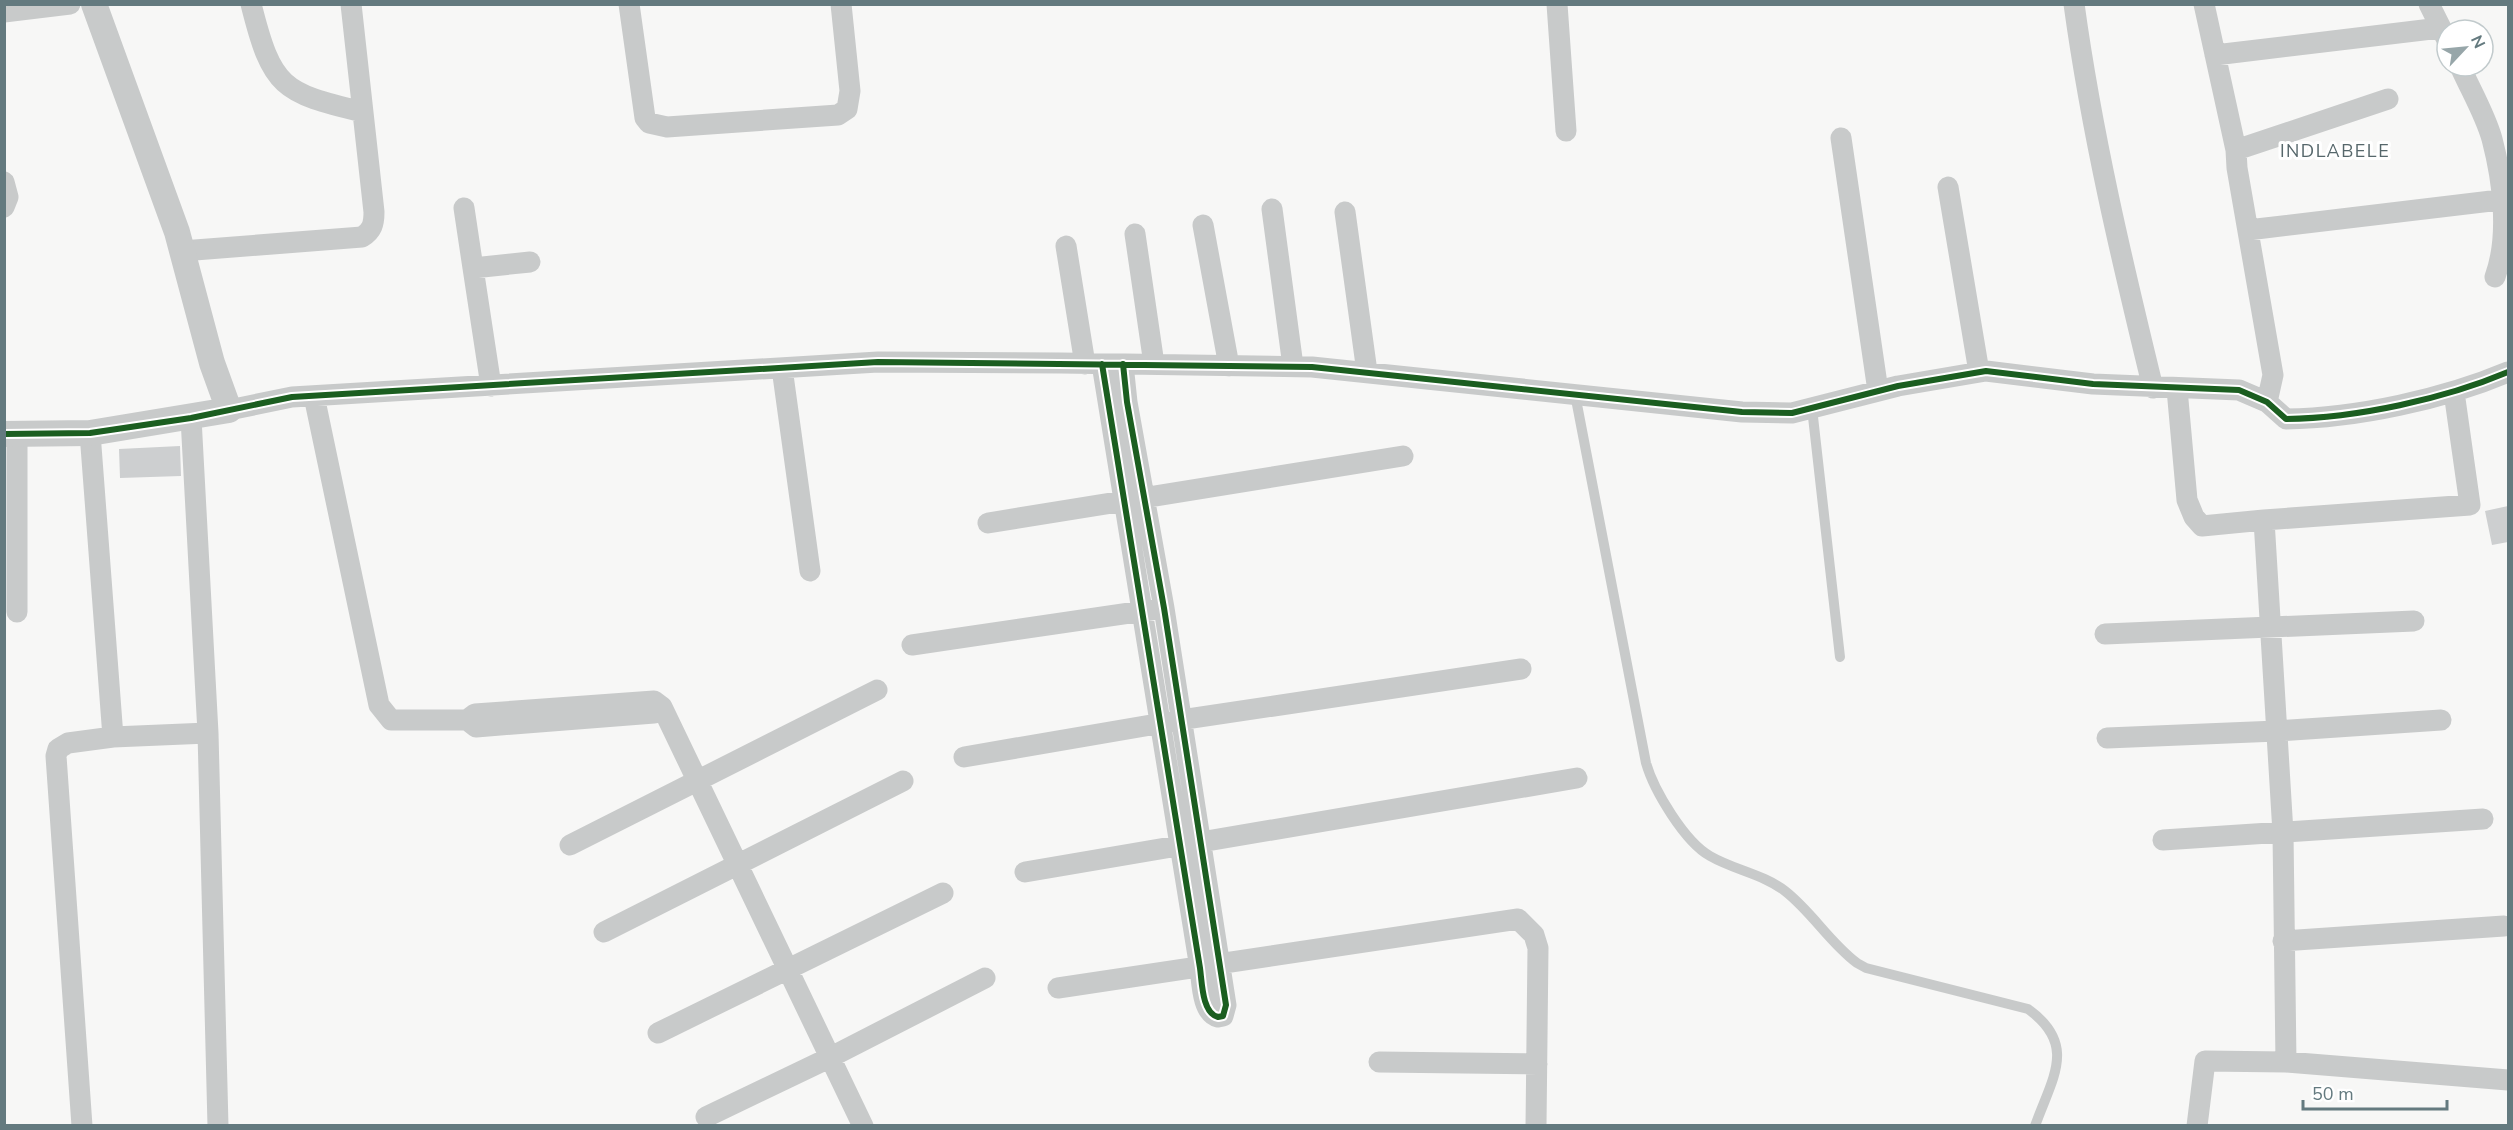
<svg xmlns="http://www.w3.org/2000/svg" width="2513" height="1130" viewBox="0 0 2513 1130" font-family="'Nunito Sans',sans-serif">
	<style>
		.building { fill: #cdcfd0 }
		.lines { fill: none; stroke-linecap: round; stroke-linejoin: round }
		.service { stroke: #c8caca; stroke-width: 10 }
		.minor { stroke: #c8caca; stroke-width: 21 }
		.tertiary { stroke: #c8caca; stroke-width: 26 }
		.cycleway-casing { stroke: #fff; stroke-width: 10 }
		.cycleway { stroke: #1b5e20; stroke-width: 6 }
		.labels { text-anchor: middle; stroke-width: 6; stroke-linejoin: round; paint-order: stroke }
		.quarter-label { font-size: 18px; letter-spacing: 1.5px; fill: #56676b; stroke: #fff }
	</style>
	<rect width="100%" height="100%" fill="#f7f7f6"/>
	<path class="building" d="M180 446 181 476 120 478 119 449Z
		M2508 506V542L2492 545 2485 511Z"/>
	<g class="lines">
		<path class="service" d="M1575 394 1646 763C1654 791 1685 842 1710 856 1734 870 1763 874 1785 891 1812 912 1830 943 1857 963L1866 968 2028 1009C2078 1045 2052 1078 2035 1126
			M1812 408 1840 657"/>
		<path class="minor" d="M251 4C272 88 282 93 363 112
			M629 4 645 118 649 123 667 127 838 115 847 109 850 91 841 4
			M1557 4 1566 131
			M2074 4C2092 135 2122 261 2153 388
			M2204 4 2236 150 2237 168 2273 375 2267 402
			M2429 4 2447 40
			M4 12 70 4
			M2215 55 2440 28
			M2460 66C2470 89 2485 114 2492 139 2503 181 2510 236 2495 277
			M1841 138 1878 391
			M2236 150 2388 99
			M4 182 8 197 4 207
			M1948 187 1979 372
			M464 208 473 268
			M1272 209 1293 366
			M1345 212 1367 372
			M1203 225 1229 366
			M2248 230 2508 199
			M1135 234 1154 364
			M1066 246 1085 364
			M182 251 362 237C372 231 374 224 374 212L351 4
			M1102 364 1200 968C1202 982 1202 1013 1218 1017L1223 1016 1226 1005 1164 608 1127 402 1123 364
			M782 368 810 571
			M491 386 473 268 530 262
			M2177 389 2187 500 2194 517 2202 526 2264 520 2283 833 2286 1062
			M314 396 379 705 391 720H467
			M229 410 292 397 878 362 1061 363 1312 367 1742 412 1792 413 1898 386 1986 371 2093 384 2239 390 2267 402 2286 419C2357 418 2444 399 2508 372
			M191 418 208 733 218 1126
			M90 433 113 737
			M2264 520 2470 505 2454 392
			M988 523 1403 456
			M17 612V434
			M2105 634 2414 621
			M912 645 1157 609
			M662 707 654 713 476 727 467 720 475 714 654 701 662 707 863 1126
			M2107 738 2277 731 2441 720
			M964 757 1180 720 1521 669
			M2163 840 2483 819
			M570 845 877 690
			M1025 872 1577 778
			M604 932 903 781
			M2283 941 2504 926
			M1058 988 1518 919 1534 935 1538 948 1536 1126
			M658 1033 943 893
			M1379 1062 1537 1064
			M706 1117 829 1058 985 978
			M82 1126 56 756 58 749 68 743 113 737 208 733
			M2197 1126 2205 1061 2286 1062 2508 1080"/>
		<path class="tertiary" d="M4 434 90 433 229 410 212 363 177 232 94 4"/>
		<defs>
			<path id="cycleway" d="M1102 364 1200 968C1202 982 1202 1013 1218 1017L1223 1016 1226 1005 1164 608 1127 402 1123 364
				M4 434 90 433 191 418 292 397 878 362 1312 367 1742 412 1792 413 1898 386 1986 371 2093 384 2239 390 2267 402 2286 419C2357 418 2444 399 2508 372"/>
		</defs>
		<use href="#cycleway" class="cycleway-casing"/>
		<use href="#cycleway" class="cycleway"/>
	</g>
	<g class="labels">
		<g class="quarter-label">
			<text x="2335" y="157">INDLABELE</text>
		</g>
	</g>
	<rect width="2513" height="1130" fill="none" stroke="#647a7f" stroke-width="12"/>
	<g transform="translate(2465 48) rotate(64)"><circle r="28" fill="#ffffff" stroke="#c1cacc" stroke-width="1.5"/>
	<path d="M0-4.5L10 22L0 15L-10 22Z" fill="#97a6a9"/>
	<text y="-9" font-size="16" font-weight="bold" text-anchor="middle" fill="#647a7f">N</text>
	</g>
	<path d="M2303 1100v9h144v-9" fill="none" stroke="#647a7f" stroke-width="3"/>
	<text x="2312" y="1100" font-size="18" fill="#647a7f" stroke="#ffffff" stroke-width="4.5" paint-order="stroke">50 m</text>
</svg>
